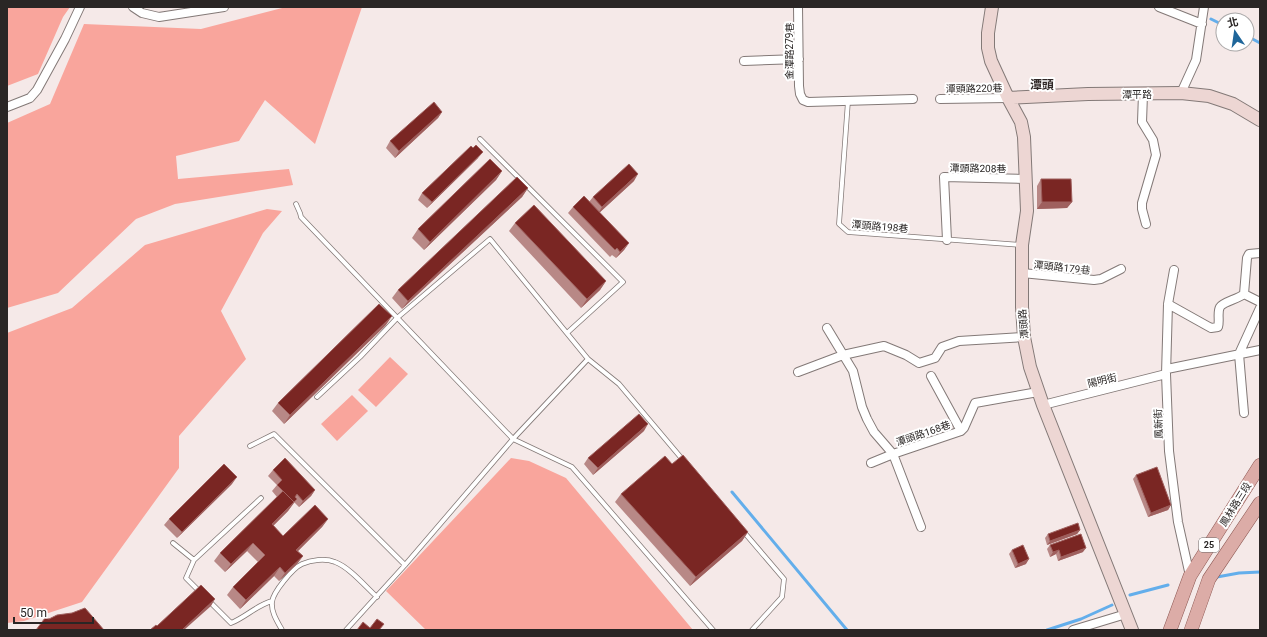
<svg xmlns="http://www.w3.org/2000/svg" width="1267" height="637" viewBox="0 0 1267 637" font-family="Roboto,'Noto Sans TC',sans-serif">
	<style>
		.green { fill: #f9a59c }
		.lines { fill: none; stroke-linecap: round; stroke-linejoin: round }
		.stream { stroke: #63aeeb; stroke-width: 3 }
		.lane-casing { stroke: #837977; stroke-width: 5.5 }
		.street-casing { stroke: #837977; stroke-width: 10 }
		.secondary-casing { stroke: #837977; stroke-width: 14 }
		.primary-casing { stroke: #8e5954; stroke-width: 14 }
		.lane { stroke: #fff; stroke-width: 4 }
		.street { stroke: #fff; stroke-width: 8 }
		.secondary { stroke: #edd6d3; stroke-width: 12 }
		.primary { stroke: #dcaca7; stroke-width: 13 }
		.wall { fill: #b88886 }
		.shaded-wall { fill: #9f605e }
		.building { fill: #7a2623; stroke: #9f605e }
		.labels { text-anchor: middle; stroke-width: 4; stroke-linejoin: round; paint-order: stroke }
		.shield { fill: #fff; stroke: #6a6766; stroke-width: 1 }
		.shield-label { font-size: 9px; font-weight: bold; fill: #2a2625 }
		.street-label { font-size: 10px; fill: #2a2625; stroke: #fff }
		.quarter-label { font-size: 12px; font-weight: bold; fill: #302827; stroke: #fff }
	</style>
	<rect width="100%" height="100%" fill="#f5e9e8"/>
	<path class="green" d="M7 7H70L63 17 38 74 7 86Z
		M286 7H362L315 144 265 100 239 141 176 156 178 179 289 169 293 185 175 204 136 219 58 293 7 308V123L50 104 84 24 201 29Z
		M267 209 282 211 263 233 221 311 246 359 179 436V468L82 602 24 621 7 623V333L72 308 145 245Z
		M390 357 408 374 376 407 358 390Z
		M352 395 368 411 337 441 321 424Z
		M511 458 529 461 566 478 693 630H426L386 591Z"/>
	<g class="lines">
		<path class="stream" d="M1211 19 1223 25
			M1247 36 1260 43
			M732 492 847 630
			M1217 577 1239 573 1260 572
			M1130 595 1168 585
			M1047 630 1081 619 1112 605"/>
		<defs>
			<path id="lane" d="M848 101 839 224 848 232 1021 245
				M480 139 623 282 567 333
				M296 204 300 213 301 217 513 439 572 467 713 630
				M588 359 619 384 683 460
				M317 397 360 357 397 318 490 239 588 359 513 439 405 565 346 630
				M250 446 274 434 405 565
				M743 531 784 579 782 597 752 630
				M173 543 194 560
				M200 592 186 578 194 560 261 498
				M208 600 231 623C246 617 257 605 272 601
				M282 630C277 621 271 612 272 602 273 592 293 568 302 564 311 560 325 558 335 562 349 567 365 586 377 597"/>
			<path id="street" d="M133 7 142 13 159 17 224 7
				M798 7 799 86 800 94 803 100 808 102 913 99
				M1159 7 1202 24
				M744 61 799 59
				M1181 93 1196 60 1204 7
				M1143 94 1142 122 1153 140 1156 155 1142 203V209L1146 224
				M940 99 1008 98
				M7 107 30 98 37 90 65 39 80 7
				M947 240 944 177 1026 179
				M1174 270 1168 304 1166 374 1169 451 1178 522 1190 576
				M1022 273 1094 280 1101 279 1121 269
				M1244 294 1260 302
				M1168 304 1211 328 1218 327C1220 321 1217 312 1220 307 1223 302 1238 299 1244 294L1247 258 1249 254 1260 253
				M827 328 853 371 862 407 867 419 874 432 893 454 921 527
				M1167 369 1260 350
				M798 372 843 355 884 346 906 355 919 363 935 358 942 347 959 341 1024 337
				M931 376 961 431
				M1043 405 1166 374
				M1244 413 1239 354 1260 308
				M871 463 893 454 961 431 964 428 975 403 1038 392
				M1073 630 1126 614"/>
			<path id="secondary" d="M992 7 988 33V48L991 61 1008 98 1021 122 1024 137 1027 211 1022 245V307L1024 337 1030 367 1043 405 1132 630
				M1008 98 1088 94 1181 93 1209 96 1233 104 1260 120"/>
			<path id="primary" d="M1170 630 1190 576 1260 465
				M1191 630 1209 579 1260 503"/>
		</defs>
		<use href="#lane" class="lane-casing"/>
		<use href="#street" class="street-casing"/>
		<use href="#secondary" class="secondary-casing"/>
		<use href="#primary" class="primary-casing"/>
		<use href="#lane" class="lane"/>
		<use href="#street" class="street"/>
		<use href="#secondary" class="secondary"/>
		<use href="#primary" class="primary"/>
	</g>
	<path class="wall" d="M442 112 438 118 395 158 386 148 390 141Z
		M473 148 478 158 427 208 418 200 422 193Z
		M502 171 496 180 424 250 412 238 418 229Z
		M1041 179 1072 202 1067 208 1037 209V186Z
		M634 181 599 213 629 243 624 250 616 258 612 255 610 257 568 213 573 207 589 202 593 197Z
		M528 188 522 197 402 309 392 298 398 290Z
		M515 223 606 281 600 290 581 308 509 231Z
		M386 325 284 424 272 411 278 403Z
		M644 431 593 475 584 464 588 458Z
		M273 470 315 490 311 496 299 507 294 502 288 511 273 526 283 536 328 519 322 527 298 551 303 556 297 564 279 581 274 576 240 609 227 595 233 587 258 562 247 551 225 572 214 561 220 553 277 497 272 491 277 485 268 476Z
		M1136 475 1171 505 1168 510 1148 517 1133 479Z
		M232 484 177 538 164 525 169 519Z
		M621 494 748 532 742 541 690 586 615 502Z
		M1080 530 1077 534 1047 545 1045 538 1048 534Z
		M1050 545 1083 552 1058 561 1056 554 1050 557 1047 549Z
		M1012 550 1026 564 1015 568 1009 554Z"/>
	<path class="shaded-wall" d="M442 112 438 118 395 158 399 151Z
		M483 152 478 158 427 208 432 202Z
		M502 171 496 180 424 250 430 242Z
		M638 174 634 181 598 214 602 207Z
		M528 188 522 197 402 309 408 301Z
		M1042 202H1072L1067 208 1037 209Z
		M629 243 624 250 616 258 620 252Z
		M606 281 600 290 581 308 587 299Z
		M392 316 386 325 284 424 290 415Z
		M648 424 644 431 593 475 598 468Z
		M237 477 232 484 177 538 182 532Z
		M315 490 311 496 299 507 303 501Z
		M297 499 288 511 266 533 272 524Z
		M1171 505 1168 510 1148 517 1151 513Z
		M328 519 322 527 291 558 296 550Z
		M1080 530 1077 534 1047 545 1050 541Z
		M748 532 742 541 690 586 696 577Z
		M253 543 247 551 225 572 231 564Z
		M1086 548 1083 552 1058 561 1061 557Z
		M1059 550 1056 554 1050 557 1053 552Z
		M303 556 297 564 279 581 285 573Z
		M1029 559 1026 564 1015 568 1018 564Z
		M280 567 274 576 240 609 246 600Z
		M215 599 211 606 184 630H182Z"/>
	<path class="building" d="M434 102 442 112 399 151 390 141Z
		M476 145 483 152 432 202 422 193 471 146 473 148Z
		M490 159 502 171 430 242 418 229Z
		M629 164 638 174 602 207 593 197Z
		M517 177 528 188 408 301 398 290Z
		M1041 179H1071L1072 202H1042Z
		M584 196 629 243 620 252 617 248 615 250 573 207Z
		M534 205 606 281 587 299 515 223Z
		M379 304 392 316 290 415 278 403Z
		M639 414 648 424 598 468 588 458Z
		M683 455 748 532 696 577 621 494 665 456 672 464Z
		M285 458 315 490 303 501 297 494 295 497 297 499 294 502 277 485 282 480 273 470Z
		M224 464 237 477 182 532 169 519Z
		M1157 467 1171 505 1151 513 1136 475Z
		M283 491 294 502 272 524 283 536 315 505 328 519 296 550 303 556 285 573 280 567 246 600 233 587 265 555 253 543 231 564 220 553Z
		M1078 523 1080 530 1050 541 1048 534Z
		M1081 534 1086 548 1061 557 1059 550 1053 552 1050 545Z
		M1023 545 1029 559 1018 564 1012 550Z
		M201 585 215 599 182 630H150L156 625 157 626Z
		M85 608 104 630H34H36L45 618 49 619 57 615 72 613Z
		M377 619 384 624 379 630H357L363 622 370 628Z"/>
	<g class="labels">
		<rect class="shield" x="1199" y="538" width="20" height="14" rx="3"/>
		<g class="shield-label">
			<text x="1209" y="548">25</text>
		</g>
		<g class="street-label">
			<text transform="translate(789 51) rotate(-90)" y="4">金潭路279巷</text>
			<text transform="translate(974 88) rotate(-1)" y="4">潭頭路220巷</text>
			<text x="1137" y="98">潭平路</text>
			<text transform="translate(978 168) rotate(1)" y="4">潭頭路208巷</text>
			<text transform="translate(880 226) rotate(5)" y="4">潭頭路198巷</text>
			<text transform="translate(1062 267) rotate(6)" y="4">潭頭路179巷</text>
			<text transform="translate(1023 324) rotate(-95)" y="4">潭頭路</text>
			<text transform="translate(1102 380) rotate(-14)" y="4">陽明街</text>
			<text transform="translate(1158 424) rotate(-92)" y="4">鳳新街</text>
			<text transform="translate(923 433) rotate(-19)" y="4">潭頭路168巷</text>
			<text transform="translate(1235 504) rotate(-58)" y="4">鳳林路三段</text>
		</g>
		<g class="quarter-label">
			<text x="1042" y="89">潭頭</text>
		</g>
	</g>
	<rect width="1267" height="637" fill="none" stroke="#2a2625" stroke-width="16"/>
	<g transform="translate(1235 32) rotate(347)"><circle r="19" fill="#ffffff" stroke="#aaa8a8"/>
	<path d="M0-3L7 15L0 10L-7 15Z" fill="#1f669a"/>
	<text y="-6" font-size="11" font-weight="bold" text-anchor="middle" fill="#2a2625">北</text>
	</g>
	<path d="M14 617v6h79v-6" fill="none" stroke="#2a2625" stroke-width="2"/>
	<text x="20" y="617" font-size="12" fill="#2a2625" stroke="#ffffff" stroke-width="3" paint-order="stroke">50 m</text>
</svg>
